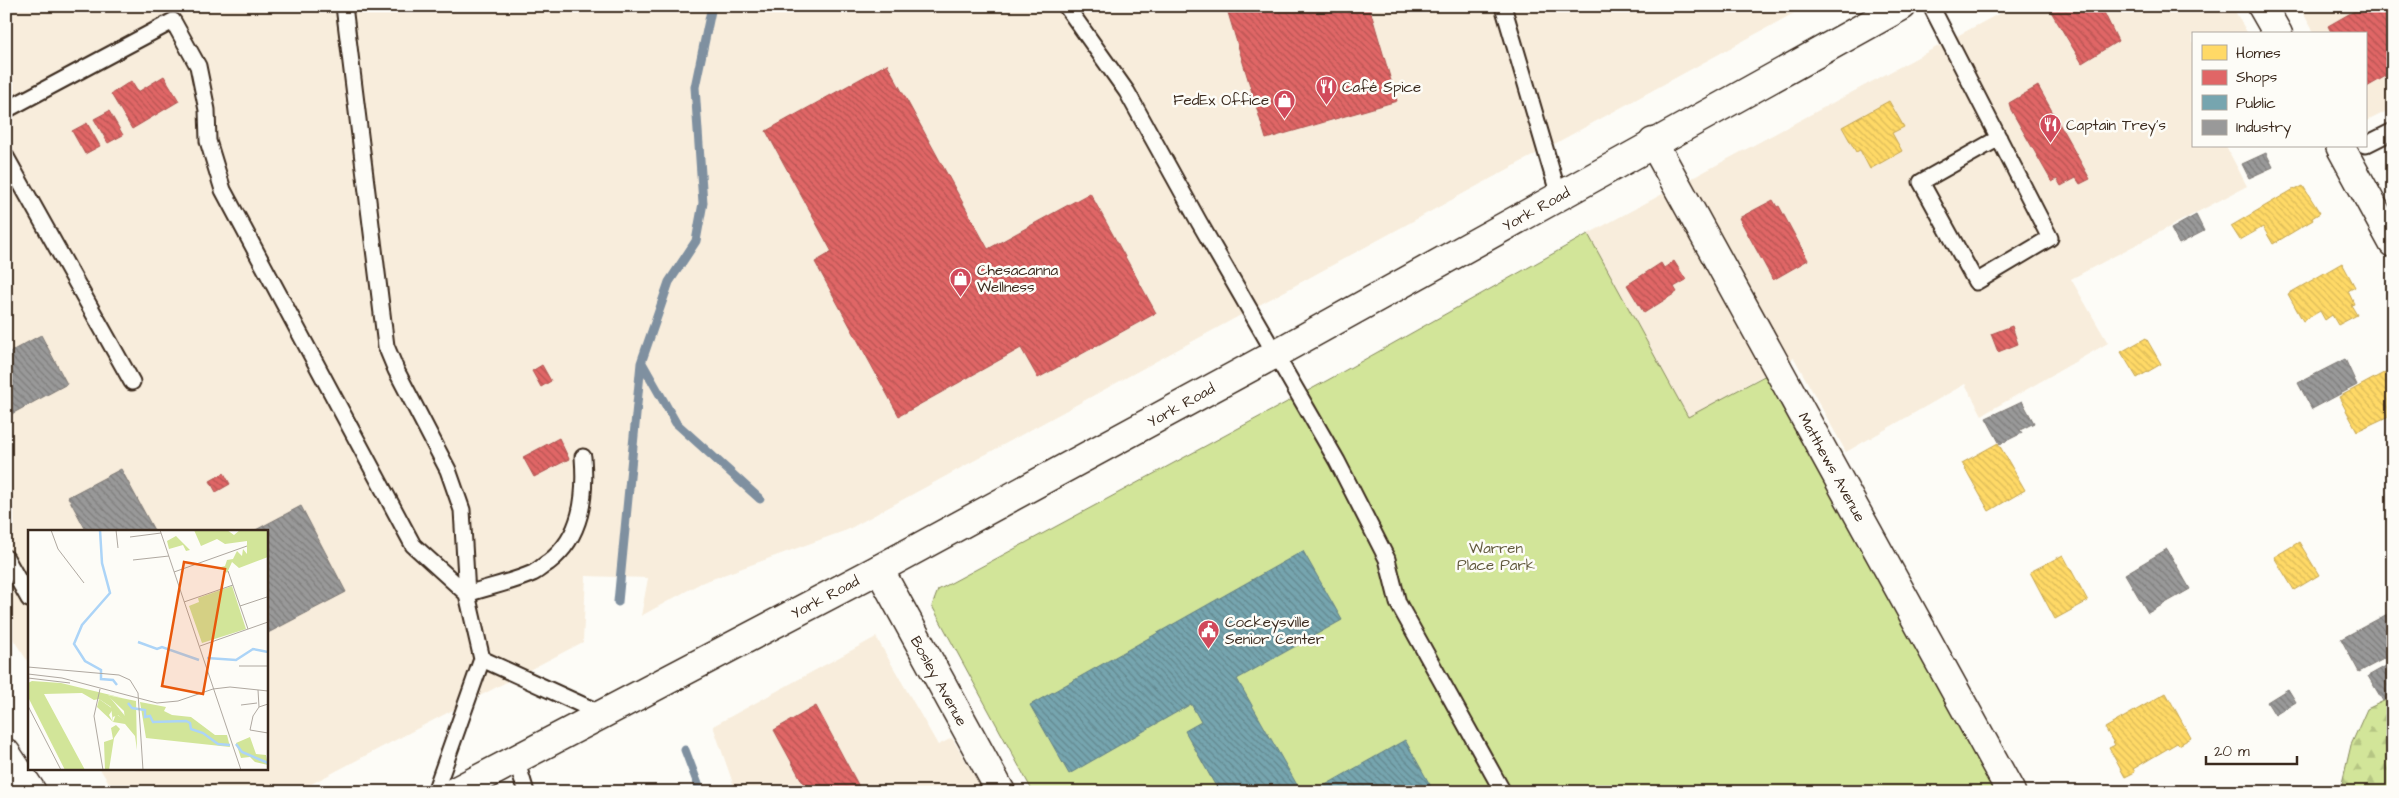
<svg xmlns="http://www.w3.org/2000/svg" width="2399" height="798" viewBox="0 0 2399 798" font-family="'Architects Daughter',sans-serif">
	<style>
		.built { fill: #f8eddc }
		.forest { fill: url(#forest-firs); stroke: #86885c }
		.park { fill: #d2e599; stroke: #86885c }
		.homes { fill: url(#homes-back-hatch); stroke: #c4a450 }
		.shops { fill: url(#shops-back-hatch); stroke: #ae5450 }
		.public { fill: url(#public-back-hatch); stroke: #648084 }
		.industry { fill: url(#industry-back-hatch); stroke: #7d7874 }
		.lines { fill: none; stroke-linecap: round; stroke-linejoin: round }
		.stream { stroke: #7f90a0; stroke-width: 9 }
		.service-casing { stroke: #3b2a1e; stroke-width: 19 }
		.minor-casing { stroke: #3b2a1e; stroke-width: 31 }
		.primary-casing { stroke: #3b2a1e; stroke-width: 31 }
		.service { stroke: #fdfcf7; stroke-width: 15 }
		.minor { stroke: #fdfcf7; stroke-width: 28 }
		.primary { stroke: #fdfcf7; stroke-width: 28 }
		.labels { text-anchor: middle; stroke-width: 5; stroke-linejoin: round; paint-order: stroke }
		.poi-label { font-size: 15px; fill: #3b2a1e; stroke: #fdfcf7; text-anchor: start }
		.street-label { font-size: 15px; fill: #3b2a1e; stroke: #fdfcf7 }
		.park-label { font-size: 15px; fill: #61593d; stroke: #fdfcf7 }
		.inset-river { fill: none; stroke: #acd4f7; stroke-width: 2.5 }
		.inset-road { fill: none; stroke: #afa8a0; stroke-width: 1 }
		.view { fill: #e8590c; fill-opacity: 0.15; stroke: #e8590c; stroke-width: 2.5 }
		.inset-edge { fill: none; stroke: #3b2a1e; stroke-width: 2.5 }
	</style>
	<defs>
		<pattern id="forest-firs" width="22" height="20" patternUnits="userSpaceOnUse" patternTransform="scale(1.25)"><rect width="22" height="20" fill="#d2e599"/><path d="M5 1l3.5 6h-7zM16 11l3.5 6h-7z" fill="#b5c583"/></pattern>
		<pattern id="homes-back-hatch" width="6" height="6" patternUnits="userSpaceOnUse" patternTransform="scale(1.25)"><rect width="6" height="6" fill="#ffd966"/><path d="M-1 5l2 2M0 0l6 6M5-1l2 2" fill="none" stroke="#dbba58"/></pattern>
		<pattern id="shops-back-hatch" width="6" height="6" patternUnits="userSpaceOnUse" patternTransform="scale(1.25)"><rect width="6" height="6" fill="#e06666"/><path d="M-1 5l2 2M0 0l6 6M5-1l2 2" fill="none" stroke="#b75453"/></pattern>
		<pattern id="public-back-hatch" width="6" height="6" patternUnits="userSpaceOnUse" patternTransform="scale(1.25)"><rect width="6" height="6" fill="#76a5af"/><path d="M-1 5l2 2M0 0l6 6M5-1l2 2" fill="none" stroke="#62878e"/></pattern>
		<pattern id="industry-back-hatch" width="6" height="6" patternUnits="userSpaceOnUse" patternTransform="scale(1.25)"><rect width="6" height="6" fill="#999"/><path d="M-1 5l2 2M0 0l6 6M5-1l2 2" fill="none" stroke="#7e7d7c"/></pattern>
	</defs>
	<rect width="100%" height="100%" fill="#fdfcf7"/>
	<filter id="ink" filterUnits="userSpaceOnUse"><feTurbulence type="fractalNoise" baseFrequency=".02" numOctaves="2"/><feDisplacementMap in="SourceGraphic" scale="10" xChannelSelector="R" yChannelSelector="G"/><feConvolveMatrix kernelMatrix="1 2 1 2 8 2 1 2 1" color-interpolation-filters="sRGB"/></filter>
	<g filter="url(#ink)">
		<path class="built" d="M6 6H1807L847 530 701 583 641 616 648 578 586 576 583 642 296 792H115L100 769H266V532H29V663L6 629Z
			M2013 6H2232L2248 34H2193V146H2226L2247 186 2071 279 2108 343 1982 415 1965 384 1846 452 1794 358 1688 418 1588 234Z
			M2299 6H2393V108L2365 122V34H2315Z
			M876 637 938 745 952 738 984 792H736L713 726Z"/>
		<path class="forest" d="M2390 698 2393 699V792H2340L2351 745 2367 709Z"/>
		<path class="park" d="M1588 234 1688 417 1768 374 1997 792H1033L932 606 938 590 1328 380Z"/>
		<path class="homes" d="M1889 101 1904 127 1892 133 1902 151 1870 169 1860 150 1856 152 1842 127Z
			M2303 186 2320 213 2312 218 2313 220 2273 244 2263 227 2240 240 2231 226 2294 189 2295 190Z
			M2342 263 2355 287 2348 291 2354 304 2351 305 2357 315 2338 325 2332 315 2325 320 2320 311 2303 321 2288 294Z
			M2146 338 2161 364 2137 378 2121 352Z
			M2393 368V414L2357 431 2339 397Z
			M1998 443 2025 490 1989 511 1962 463Z
			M2299 542 2319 575 2294 590 2274 557Z
			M2063 555 2088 601 2055 619 2030 572Z
			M2166 693 2191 738 2179 745 2177 743 2133 769 2135 772 2125 777 2109 748 2115 745 2105 728Z"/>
		<path class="shops" d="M1226 6H1369L1397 101 1266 139Z
			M2057 6H2101L2118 41 2082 63 2050 10Z
			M2363 6H2393V72L2365 88V34H2332L2328 26Z
			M887 64 988 249 1090 193 1156 313 1038 378 1021 348 899 416 815 262 832 252 766 131Z
			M164 76 179 101 132 129 111 94 131 81 138 92Z
			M2038 86 2090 179 2080 184 2076 178 2061 186 2057 179 2052 182 2011 110 2009 103Z
			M109 111 123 135 108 143 94 119Z
			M87 123 100 146 85 154 72 131Z
			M1773 200 1777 207 1779 206 1808 260 1773 280 1739 218Z
			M1674 261 1686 280 1674 287 1677 292 1644 313 1627 285 1661 263 1664 268Z
			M2012 326 2018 344 1998 352 1991 334Z
			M542 365 551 381 541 387 532 371Z
			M559 438 569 459 534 477 523 457Z
			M224 473 230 484 216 492 210 481Z
			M816 706 862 792H808L774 730Z"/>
		<path class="public" d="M1303 551 1342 620 1237 679 1301 792H1219L1185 731 1201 722 1191 704 1069 774 1030 705Z
			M1405 740 1434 792H1313Z"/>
		<path class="industry" d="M2266 153 2273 167 2249 178 2242 164Z
			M2196 215 2204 231 2179 244 2171 229Z
			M41 335 67 384 6 417V354Z
			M2345 359 2357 385 2312 409 2298 383Z
			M2022 401 2034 423 2020 430 2022 433 2000 444 1986 418Z
			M121 469 155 532H87L68 497Z
			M301 506 346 592 266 634V532H252Z
			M2167 549 2190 589 2148 613 2125 574Z
			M2393 611V654L2359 672 2341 639Z
			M2393 662V695L2383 701 2368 676Z
			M2288 689 2296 702 2275 715 2267 702Z"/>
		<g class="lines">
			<path class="stream" d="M642 363 676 423 760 499
				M618 602 641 363 669 282 696 241 703 203 695 87 712 6
				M685 750 701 792"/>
			<defs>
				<path id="service" d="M344 6 386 346 396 370 448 470 462 510 467 594 482 659
					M1066 6 1127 92 1199 222 1337 461 1387 559 1398 603 1503 792
					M1503 6 1559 196
					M1931 6 2050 238 1976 282 1921 182 1999 138
					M6 110 173 21 198 66 207 110 208 141 223 190 413 545 467 594C488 587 513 582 533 573 539 570 544 565 549 562 582 536 586 497 583 457
					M2365 145 2393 131
					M6 157 132 382
					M6 558 29 599
					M516 759 526 792
					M435 792 482 659 602 714"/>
				<path id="minor" d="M2262 6 2278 34
					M1653 142 2011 792
					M2340 146 2393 243
					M879 569 1001 792"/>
				<path id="primary" d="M6 753 32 792
					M454 792 879 569 1275 354 1902 6"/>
			</defs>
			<use href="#service" class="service-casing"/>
			<use href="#minor" class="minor-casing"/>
			<use href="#primary" class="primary-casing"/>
			<use href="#service" class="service"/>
			<use href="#minor" class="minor"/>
			<use href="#primary" class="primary"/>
		</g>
	</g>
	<defs>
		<symbol id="restaurant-pin" viewBox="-11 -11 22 30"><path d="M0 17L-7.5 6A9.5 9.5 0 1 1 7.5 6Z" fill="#d1495b" stroke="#fdfcf7"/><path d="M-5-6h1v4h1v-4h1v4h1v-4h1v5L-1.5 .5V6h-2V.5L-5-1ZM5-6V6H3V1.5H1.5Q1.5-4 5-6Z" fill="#fff"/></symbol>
		<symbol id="shop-pin" viewBox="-11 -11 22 30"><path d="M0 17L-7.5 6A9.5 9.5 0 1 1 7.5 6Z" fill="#d1495b" stroke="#fdfcf7"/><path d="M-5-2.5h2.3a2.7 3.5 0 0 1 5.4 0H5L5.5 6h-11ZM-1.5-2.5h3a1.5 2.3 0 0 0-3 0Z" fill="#fff"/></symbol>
		<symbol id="civic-pin" viewBox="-11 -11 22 30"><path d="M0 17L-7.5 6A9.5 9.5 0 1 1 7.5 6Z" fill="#d1495b" stroke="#fdfcf7"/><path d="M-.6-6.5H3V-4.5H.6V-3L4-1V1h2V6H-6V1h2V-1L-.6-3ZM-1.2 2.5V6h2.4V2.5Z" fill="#fff"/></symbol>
	</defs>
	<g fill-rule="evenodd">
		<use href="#restaurant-pin" x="1314" y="74" width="25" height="34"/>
		<use href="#shop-pin" x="1272" y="88" width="25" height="34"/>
		<use href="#restaurant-pin" x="2038" y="112" width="25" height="34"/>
		<use href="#shop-pin" x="948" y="266" width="25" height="34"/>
		<use href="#civic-pin" x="1196" y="618" width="25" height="34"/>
	</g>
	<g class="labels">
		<g class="poi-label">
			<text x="1342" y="92">Café Spice</text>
			<text x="1269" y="105" text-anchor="end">FedEx Office</text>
			<text x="2066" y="130">Captain Trey's</text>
			<text x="977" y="275">Chesacanna<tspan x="977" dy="17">Wellness</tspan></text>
			<text x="1225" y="627">Cockeysville<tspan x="1225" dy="17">Senior Center</tspan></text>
		</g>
		<g class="street-label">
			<text transform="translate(1536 209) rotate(-29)" y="5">York Road</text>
			<text transform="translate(1181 405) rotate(-29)" y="5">York Road</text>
			<text transform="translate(1832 467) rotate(61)" y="5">Matthews Avenue</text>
			<text transform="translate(825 597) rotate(-28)" y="5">York Road</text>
			<text transform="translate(939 681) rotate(61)" y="5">Bosley Avenue</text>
		</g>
		<g class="park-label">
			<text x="1496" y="553">Warren<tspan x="1496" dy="17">Place Park</tspan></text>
		</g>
	</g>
	<g transform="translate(28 530)">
		<rect width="240" height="240" fill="#fdfcf7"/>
		<path d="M148 6 162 20 158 21 155 15 141 19 139 11ZM4 151 33 153 95 168 80 165 97 186V191L90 185 85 187V192L83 177 71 169 66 170 54 163 16 164 57 240H37L0 167V153Z" fill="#d2e599"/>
		<path d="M166 0H199L206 5 212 0H240V27L211 38 204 32 199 43 193 37 197 36 199 30 205 29 209 21 214 26 215 19 219 24V11L197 14 189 9 173 16ZM79 165 108 171 109 220 107 206 97 194 85 192 69 177 71 169 85 179 81 185 85 192 88 184 97 190 96 181ZM112 172 138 177 136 181 144 185 163 187 187 205H199L202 217 118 208ZM88 195 92 199 86 208 81 240H77L76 212 85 209 83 198Z" fill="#d2e599"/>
		<path d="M240 0V26L224 32 217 1ZM204 56 218 99 174 113 161 76 171 72 170 68ZM222 207 228 224 238 225 240 235 227 232 222 227 213 228 208 213Z" fill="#d2e599"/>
		<path class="inset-river" d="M72 0 74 33 82 63 54 95 46 114 57 131 73 140V149L85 150 89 155M110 112 129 119 134 117 171 130M179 128 208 130 225 119 240 122M100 173 104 178 117 180V187L122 186 125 192 158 191 162 193 163 199 175 203 190 214 202 215M208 214 214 222 240 233"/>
		<path class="inset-road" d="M23 0 30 19 56 53M88 0 90 18M132 0 213 240M102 7 133 3M105 30 141 26M200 41 220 99M146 42 219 16M156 72 205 55M212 76 239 67M172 116 240 92M211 136H240M0 137 91 145 102 150 110 163 115 240M0 144 34 148 129 173 150 171 185 159M0 148 42 153M72 159 66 186 75 240M185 159 202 157 240 161M230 160 231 177M240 174 231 177 225 186 222 200 240 203M213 175 229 173M0 176 33 240"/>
		<path class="view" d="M156 32 197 39 175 164 134 156Z"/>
		<rect width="240" height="240" class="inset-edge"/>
	</g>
	<rect width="2399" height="798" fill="none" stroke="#fdfcf7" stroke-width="25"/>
	<rect x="12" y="12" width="2374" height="773" fill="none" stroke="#3b2a1e" stroke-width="2" filter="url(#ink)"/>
	<rect x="2192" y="32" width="175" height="115" fill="#fdfcf7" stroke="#afa8a0"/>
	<rect x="2202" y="45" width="25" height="15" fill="#ffd966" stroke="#afa8a0"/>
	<text x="2236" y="58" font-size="15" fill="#3b2a1e">Homes</text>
	<rect x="2202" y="70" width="25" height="15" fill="#e06666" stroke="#afa8a0"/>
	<text x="2236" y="82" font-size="15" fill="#3b2a1e">Shops</text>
	<rect x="2202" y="95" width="25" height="15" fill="#76a5af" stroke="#afa8a0"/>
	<text x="2236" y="108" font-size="15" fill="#3b2a1e">Public</text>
	<rect x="2202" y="120" width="25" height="15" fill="#999999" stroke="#afa8a0"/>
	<text x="2236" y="132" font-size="15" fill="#3b2a1e">Industry</text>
	<path d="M2206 756v8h91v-8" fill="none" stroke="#3b2a1e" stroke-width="2.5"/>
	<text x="2214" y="756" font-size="15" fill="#3b2a1e" stroke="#fdfcf7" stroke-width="4" paint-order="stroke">20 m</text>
</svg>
